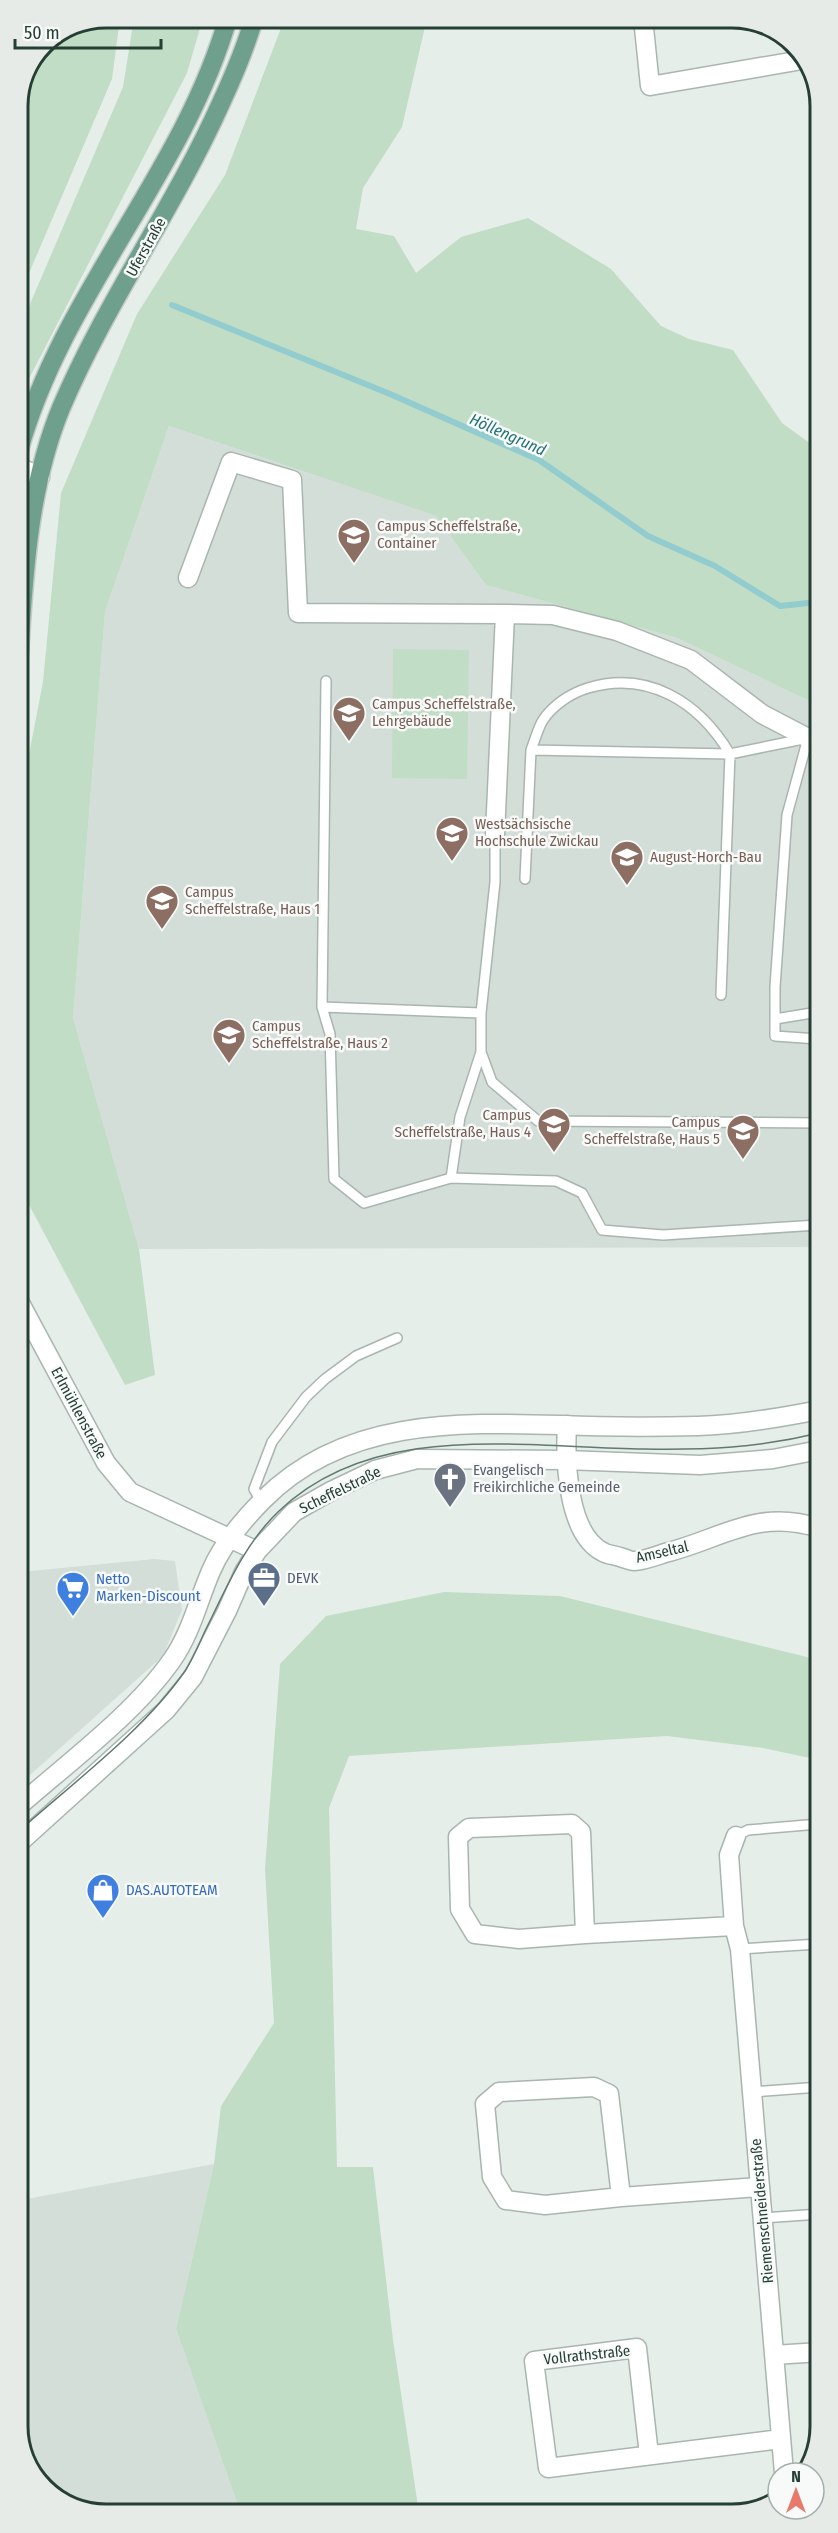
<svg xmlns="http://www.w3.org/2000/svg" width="838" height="2533" viewBox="0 0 838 2533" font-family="'Fira Sans Condensed',sans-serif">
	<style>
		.built { fill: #d4ded8 }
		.green { fill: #c1ddc5 }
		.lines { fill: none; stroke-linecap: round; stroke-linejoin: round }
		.stream { stroke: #93ccce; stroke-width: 6 }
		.service-casing { stroke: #a9b6af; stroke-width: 12 }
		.minor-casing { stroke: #a9b6af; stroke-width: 21 }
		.tertiary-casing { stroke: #a9b6af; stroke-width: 21 }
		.primary-casing { stroke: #c2c9c6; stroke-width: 21 }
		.service { stroke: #fff; stroke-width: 9 }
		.minor { stroke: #fff; stroke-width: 18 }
		.tertiary { stroke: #fff; stroke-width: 18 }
		.primary { stroke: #6ea08d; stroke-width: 18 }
		.tram { stroke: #617a70; stroke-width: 1.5 }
		.labels { text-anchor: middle; stroke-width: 5; stroke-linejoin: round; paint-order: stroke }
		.street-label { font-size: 15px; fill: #263f35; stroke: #f7faf8 }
		.education-label { font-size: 15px; fill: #785e54; stroke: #f7faf8; text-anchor: start }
		.worship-label { font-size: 15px; fill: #5b616d; stroke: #f7faf8; text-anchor: start }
		.service-label { font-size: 15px; fill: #4e5e75; stroke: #f7faf8; text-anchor: start }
		.shop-label { font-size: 15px; fill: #366cbe; stroke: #f7faf8; text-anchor: start }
		.water-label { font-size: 16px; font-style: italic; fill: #247377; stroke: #f7faf8 }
		.rim { fill: none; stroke: #263f35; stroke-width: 3 }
	</style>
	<rect width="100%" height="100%" fill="#e6eee9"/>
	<path class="built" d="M169 426 436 516 486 585 677 638 818 705 819 1247 139 1249 73 1018 105 612Z
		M154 1559 175 1561 182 1610 163 1656 20 1784V1572Z
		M214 2164 176 2329 241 2514 100 2515 48 2493 21 2449V2200Z"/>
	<path class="green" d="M107 18H120L112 79 18 299V101L44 44Z
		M134 18H203L187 73 19 398 18 332 123 87Z
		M283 18H427L402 127 363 188 356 229 394 236 416 273 461 237 528 218 611 269 661 326 689 339 733 350 782 423 818 449V705L677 638 486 585 436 516 169 426 105 612 73 1018 139 1249 155 1375 125 1385 19 1186V806L43 682 61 493 137 314 225 175 281 28Z
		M393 649 469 650 467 779 392 778Z
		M444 1592 560 1596 819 1660V1760L763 1748 667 1736 349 1756 329 1808 337 2167H373L393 2340 419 2513 241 2514 176 2329 214 2164 221 2106 274 2023 265 1869 280 1664 326 1616Z"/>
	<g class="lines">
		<path class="stream" d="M172 305 390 394 539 460 648 536 715 566 780 606 818 602"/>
		<defs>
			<path id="service" d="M326 681 322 1007 481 1013
				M531 750C535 740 538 728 543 720 553 705 571 693 588 688 648 670 699 702 730 754L721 995
				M525 879 531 750 730 754 808 738 787 815 775 987V1036L818 1039
				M322 1007 330 1034 334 1179 364 1203 451 1178 460 1117 481 1052V1013L495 882V834
				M775 1019 818 1012
				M481 1052 492 1082 538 1121 818 1123
				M451 1178 556 1181 582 1193 602 1230 663 1235 818 1225
				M261 1501 254 1489 272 1442 306 1397 325 1379 356 1356 397 1338
				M736 1836 748 1830 819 1824
				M740 1949 819 1944
				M752 2092 820 2087
				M762 2218 820 2214"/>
			<path id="minor" d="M643 18 650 86 802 60
				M19 467 40 477
				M188 578 231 462 292 480 298 613 505 614
				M495 834 505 614 553 615 617 631 691 660 762 714 808 738 818 739
				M20 1303 106 1463 130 1492 257 1551
				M567 1425C565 1460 567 1534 603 1552 608 1555 615 1555 620 1557 624 1558 630 1561 634 1561 643 1561 656 1556 665 1553 722 1539 756 1508 819 1528
				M736 1836 729 1855 734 1926 740 1949 784 2473
				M585 1934 519 1939 475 1934 460 1909 458 1837 469 1828 572 1824 581 1832 585 1934 734 1926
				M621 2197 545 2205 506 2200 492 2177 485 2104 499 2092 594 2087 609 2094 621 2197 759 2187
				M774 2355 820 2352
				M649 2455 637 2348 534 2361 548 2468 781 2439"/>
			<path id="tertiary" d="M20 1805C69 1762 135 1713 172 1660 191 1633 198 1601 211 1571 222 1545 243 1520 263 1500 343 1419 455 1422 561 1425 606 1427 652 1427 698 1426 739 1425 779 1418 819 1410
				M20 1842 166 1710 193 1677 227 1611 244 1572 257 1551 294 1512 331 1491 375 1470 417 1459 565 1460 700 1465 773 1459 819 1450"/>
			<path id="primary" d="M19 450C63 293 183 174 228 18
				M19 653C24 571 29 486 61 408 106 302 174 208 221 103 234 75 246 47 254 18"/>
		</defs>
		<use href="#service" class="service-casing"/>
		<use href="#minor" class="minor-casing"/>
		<use href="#tertiary" class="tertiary-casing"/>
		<use href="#primary" class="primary-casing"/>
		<use href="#service" class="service"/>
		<use href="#minor" class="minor"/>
		<use href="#tertiary" class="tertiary"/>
		<use href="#primary" class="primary"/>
		<path class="tram" d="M20 1830C74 1782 144 1730 185 1671 193 1659 199 1644 205 1631 226 1589 244 1544 279 1511 375 1419 523 1448 644 1449 706 1450 758 1448 819 1433"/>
	</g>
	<defs>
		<symbol id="university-pin" viewBox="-11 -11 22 30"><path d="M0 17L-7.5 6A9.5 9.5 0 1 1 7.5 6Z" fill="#8d6e63" stroke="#f7faf8"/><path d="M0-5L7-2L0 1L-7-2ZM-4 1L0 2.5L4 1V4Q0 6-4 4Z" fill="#fff"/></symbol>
		<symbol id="church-pin" viewBox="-11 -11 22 30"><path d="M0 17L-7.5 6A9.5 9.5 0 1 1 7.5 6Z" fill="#6b7280" stroke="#f7faf8"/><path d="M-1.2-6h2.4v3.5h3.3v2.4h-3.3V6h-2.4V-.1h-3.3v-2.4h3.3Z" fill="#fff"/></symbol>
		<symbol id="office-pin" viewBox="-11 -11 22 30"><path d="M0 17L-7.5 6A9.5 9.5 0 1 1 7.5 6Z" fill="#5c6f8a" stroke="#f7faf8"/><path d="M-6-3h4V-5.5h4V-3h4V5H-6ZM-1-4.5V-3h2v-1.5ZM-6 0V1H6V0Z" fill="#fff"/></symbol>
		<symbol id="supermarket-pin" viewBox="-11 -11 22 30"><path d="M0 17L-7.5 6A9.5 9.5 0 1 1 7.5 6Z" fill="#3f7fe0" stroke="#f7faf8"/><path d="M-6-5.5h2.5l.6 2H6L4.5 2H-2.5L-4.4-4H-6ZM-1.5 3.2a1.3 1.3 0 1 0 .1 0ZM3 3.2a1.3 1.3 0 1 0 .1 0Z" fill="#fff"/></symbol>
		<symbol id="shop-pin" viewBox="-11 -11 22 30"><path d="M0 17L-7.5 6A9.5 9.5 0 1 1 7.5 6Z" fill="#3f7fe0" stroke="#f7faf8"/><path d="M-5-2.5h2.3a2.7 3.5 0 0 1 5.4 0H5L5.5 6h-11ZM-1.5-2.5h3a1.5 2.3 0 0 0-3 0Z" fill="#fff"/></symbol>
	</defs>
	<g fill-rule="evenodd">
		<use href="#university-pin" x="335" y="516" width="38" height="52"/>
		<use href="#university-pin" x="330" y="694" width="38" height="52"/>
		<use href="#university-pin" x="433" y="814" width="38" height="52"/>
		<use href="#university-pin" x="608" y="838" width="38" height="52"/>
		<use href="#university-pin" x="143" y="882" width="38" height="52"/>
		<use href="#university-pin" x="210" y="1016" width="38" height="52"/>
		<use href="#university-pin" x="535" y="1105" width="38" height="52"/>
		<use href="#university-pin" x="724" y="1112" width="38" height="52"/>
		<use href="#church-pin" x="431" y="1460" width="38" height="52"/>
		<use href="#office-pin" x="245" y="1559" width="38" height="52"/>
		<use href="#supermarket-pin" x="54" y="1569" width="38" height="52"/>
		<use href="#shop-pin" x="84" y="1871" width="38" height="52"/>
	</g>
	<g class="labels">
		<g class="street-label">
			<text transform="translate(146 247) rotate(-61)" y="5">Uferstraße</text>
			<text transform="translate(79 1413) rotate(62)" y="5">Erlmühlenstraße</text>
			<text transform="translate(340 1490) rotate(-26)" y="5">Scheffelstraße</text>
			<text transform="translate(662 1552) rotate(-13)" y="5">Amseltal</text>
			<text transform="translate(762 2211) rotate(-95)" y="5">Riemenschneiderstraße</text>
			<text transform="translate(587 2355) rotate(-6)" y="5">Vollrathstraße</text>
		</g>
		<g class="education-label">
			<text x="377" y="531">Campus Scheffelstraße,<tspan x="377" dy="17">Container</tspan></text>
			<text x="372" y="709">Campus Scheffelstraße,<tspan x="372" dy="17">Lehrgebäude</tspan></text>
			<text x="475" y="829">Westsächsische<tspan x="475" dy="17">Hochschule Zwickau</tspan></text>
			<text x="650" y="862">August-Horch-Bau</text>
			<text x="185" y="897">Campus<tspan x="185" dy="17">Scheffelstraße, Haus 1</tspan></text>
			<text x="252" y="1031">Campus<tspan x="252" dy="17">Scheffelstraße, Haus 2</tspan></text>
			<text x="531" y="1120" text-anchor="end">Campus<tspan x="531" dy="17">Scheffelstraße, Haus 4</tspan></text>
			<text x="720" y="1127" text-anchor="end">Campus<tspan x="720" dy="17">Scheffelstraße, Haus 5</tspan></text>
		</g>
		<g class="worship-label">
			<text x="473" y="1475">Evangelisch<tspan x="473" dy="17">Freikirchliche Gemeinde</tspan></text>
		</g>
		<g class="service-label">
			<text x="287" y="1583">DEVK</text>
		</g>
		<g class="shop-label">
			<text x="96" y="1584">Netto<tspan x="96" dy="17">Marken-Discount</tspan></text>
			<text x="126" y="1895">DAS.AUTOTEAM</text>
		</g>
		<g class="water-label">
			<text transform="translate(508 434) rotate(24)" y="6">Höllengrund</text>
		</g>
	</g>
	<path d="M0 0H838V2533H0ZM106 28H732A78 78 0 0 1 810 106V2426A78 78 0 0 1 732 2504H106A78 78 0 0 1 28 2426V106A78 78 0 0 1 106 28Z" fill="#e6ebe8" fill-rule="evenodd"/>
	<path class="rim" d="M106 28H732A78 78 0 0 1 810 106V2426A78 78 0 0 1 732 2504H106A78 78 0 0 1 28 2426V106A78 78 0 0 1 106 28Z"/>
	<g transform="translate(796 2491)"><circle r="28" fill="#f7faf8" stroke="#a3afaa" stroke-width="1.5"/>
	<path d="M0-4.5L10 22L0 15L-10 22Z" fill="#e77a6b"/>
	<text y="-9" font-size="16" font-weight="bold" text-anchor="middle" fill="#263f35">N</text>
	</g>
	<path d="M15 39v9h146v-9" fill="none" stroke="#263f35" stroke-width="3"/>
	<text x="24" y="39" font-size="18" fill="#263f35" stroke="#f7faf8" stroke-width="4.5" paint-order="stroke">50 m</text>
</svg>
